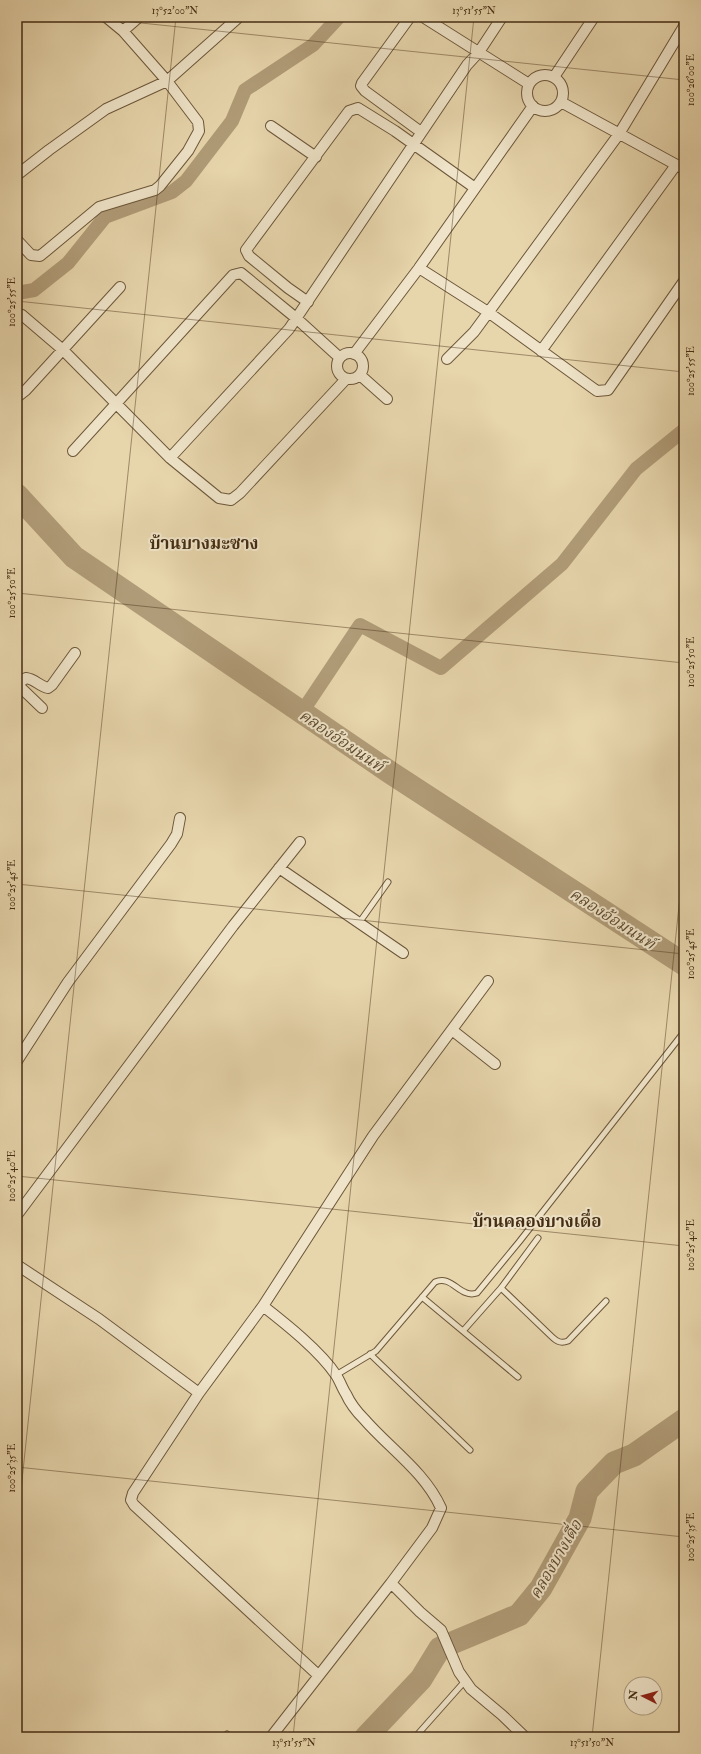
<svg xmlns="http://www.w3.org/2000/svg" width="701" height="1754" viewBox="0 0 701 1754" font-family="'IM FELL Double Pica','Noto Serif Thai',serif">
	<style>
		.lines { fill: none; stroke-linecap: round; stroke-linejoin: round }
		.canal { stroke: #b09c78; stroke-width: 14 }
		.river { stroke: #b09c78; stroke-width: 23 }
		.service-casing { stroke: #6d573a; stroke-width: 7 }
		.minor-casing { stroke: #6d573a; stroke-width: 12 }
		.service { stroke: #efe4c9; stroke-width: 5 }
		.minor { stroke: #efe4c9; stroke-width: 10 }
		.ticks { fill: none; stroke: #442d14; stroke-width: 1; stroke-opacity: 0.45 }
		.labels { text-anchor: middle; stroke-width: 4; stroke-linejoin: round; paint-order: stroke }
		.water-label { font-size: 16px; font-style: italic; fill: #5f492d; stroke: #efe4c9 }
		.quarter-label { font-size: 17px; font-weight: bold; fill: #442d14; stroke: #efe4c9 }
		.neatline { fill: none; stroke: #442d14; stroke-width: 1.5 }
		.ticks-label { font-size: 10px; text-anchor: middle; fill: #442d14 }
	</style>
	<rect width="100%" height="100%" fill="#e7d5ac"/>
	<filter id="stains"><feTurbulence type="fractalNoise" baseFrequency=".005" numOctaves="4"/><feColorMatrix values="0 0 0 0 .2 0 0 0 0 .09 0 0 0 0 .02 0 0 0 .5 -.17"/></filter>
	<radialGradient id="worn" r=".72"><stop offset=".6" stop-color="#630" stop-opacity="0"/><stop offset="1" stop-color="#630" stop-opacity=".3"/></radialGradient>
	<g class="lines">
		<path class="canal" d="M17 293 34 290 68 263 105 217 172 192 186 181 232 121 245 90 313 45 339 17
			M302 712 360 625 441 668 562 564 636 469 684 430"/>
		<path class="river" d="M17 495 74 557 391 773 684 964
			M366 1737 421 1679 440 1648 519 1615 541 1588 580 1518 587 1491 614 1463 634 1455 684 1420"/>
		<defs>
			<path id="service" d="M359 923 388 882
				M501 1288 550 1335C556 1341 560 1344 568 1341L606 1301
				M422 1297 518 1377
				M463 1331 501 1288 538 1238
				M370 1354 470 1450
				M336 1375 376 1351 435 1282C452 1274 460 1299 477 1293L519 1242 684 1032
				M227 1734 231 1737
				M417 1735 465 1681"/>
			<path id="minor" d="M410 17 362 83 361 86 365 91 421 132
				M423 17 529 84
				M123 31 139 17
				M527 93a18 18 0 1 1 36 0a18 18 0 1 1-36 0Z
				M554 77 594 17
				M561 102 684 169
				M271 126 316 157
				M17 175 49 150 106 109 167 81 239 17
				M17 240 31 255 40 256 99 207 155 190 160 186 188 151 199 131 198 122 167 81 123 31 106 17
				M419 268 488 312 597 391 608 390 684 281
				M308 302 288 288 249 256 246 250 349 111 358 108 395 131 475 188
				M22 315 63 350 170 458 219 498 231 500 240 493 346 379
				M541 351 676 165
				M337 366a13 13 0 1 1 26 0a13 13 0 1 1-26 0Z
				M354 354 419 268 533 106
				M447 359 474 332 619 134 684 26
				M360 375 387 399
				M17 397 26 390 120 287
				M73 451 233 275 241 273 296 318 340 358
				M170 458 289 329 467 65 479 52 502 17
				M17 684 26 678C35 679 39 686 48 688L52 685 75 653
				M17 684 42 708
				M279 868 403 953
				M452 1030 495 1064
				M17 1061 68 982 171 844 177 834 180 818
				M17 1215 233 926 300 842
				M17 1265 99 1319 199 1393
				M263 1306C286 1324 320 1351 336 1375 340 1381 342 1388 346 1394 350 1403 357 1412 364 1419 389 1448 425 1472 441 1508L432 1528 391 1583 420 1612 441 1630 459 1672 471 1689 502 1715 525 1737
				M318 1675 134 1505 131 1500 133 1493 199 1393 263 1306 373 1136 488 981
				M271 1737 391 1583"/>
		</defs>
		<use href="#service" class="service-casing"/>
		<use href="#minor" class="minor-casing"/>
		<use href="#service" class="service"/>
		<use href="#minor" class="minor"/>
	</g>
	<path class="ticks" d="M84 17 684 80M17 301 684 372M17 593 684 663M17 884 684 954M17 1176 684 1246M17 1467 684 1537M17 1528 176 17M293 1737 474 17M592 1737 684 858"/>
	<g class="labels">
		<g class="water-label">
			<text transform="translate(342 740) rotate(34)" y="6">คลองอ้อมนนท์</text>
			<text transform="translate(613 918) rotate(33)" y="6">คลองอ้อมนนท์</text>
			<text transform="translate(555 1559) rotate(-60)" y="6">คลองบางเดื่อ</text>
		</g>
		<g class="quarter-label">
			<text x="204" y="549">บ้านบางมะซาง</text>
			<text x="537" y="1227">บ้านคลองบางเดื่อ</text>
		</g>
	</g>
	<rect width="701" height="1754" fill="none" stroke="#e7d5ac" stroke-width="44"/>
	<g transform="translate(643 1696) rotate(276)"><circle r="19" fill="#efe4c9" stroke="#ab9b81"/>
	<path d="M0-3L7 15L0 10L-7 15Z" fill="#8f2418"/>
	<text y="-6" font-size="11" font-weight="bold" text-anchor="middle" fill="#442d14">N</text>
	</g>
	<rect x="22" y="22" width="657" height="1710" class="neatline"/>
	<g class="ticks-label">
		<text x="175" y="14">13°52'00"N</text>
		<text x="474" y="14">13°51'55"N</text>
		<text transform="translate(690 80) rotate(-90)" y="4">100°26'00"E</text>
		<text transform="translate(11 302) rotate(-90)" y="4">100°25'55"E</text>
		<text transform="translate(690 371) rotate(-90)" y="4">100°25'55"E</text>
		<text transform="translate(11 593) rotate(-90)" y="4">100°25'50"E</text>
		<text transform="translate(690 662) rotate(-90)" y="4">100°25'50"E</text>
		<text transform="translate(11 885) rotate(-90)" y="4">100°25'45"E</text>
		<text transform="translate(690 954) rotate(-90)" y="4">100°25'45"E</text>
		<text transform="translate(11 1176) rotate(-90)" y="4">100°25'40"E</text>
		<text transform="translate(690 1245) rotate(-90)" y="4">100°25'40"E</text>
		<text transform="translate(11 1468) rotate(-90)" y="4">100°25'35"E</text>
		<text transform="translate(690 1537) rotate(-90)" y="4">100°25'35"E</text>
		<text x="294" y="1746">13°51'55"N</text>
		<text x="592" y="1746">13°51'50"N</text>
	</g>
	<rect width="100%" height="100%" filter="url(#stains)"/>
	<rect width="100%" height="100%" fill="url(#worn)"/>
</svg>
